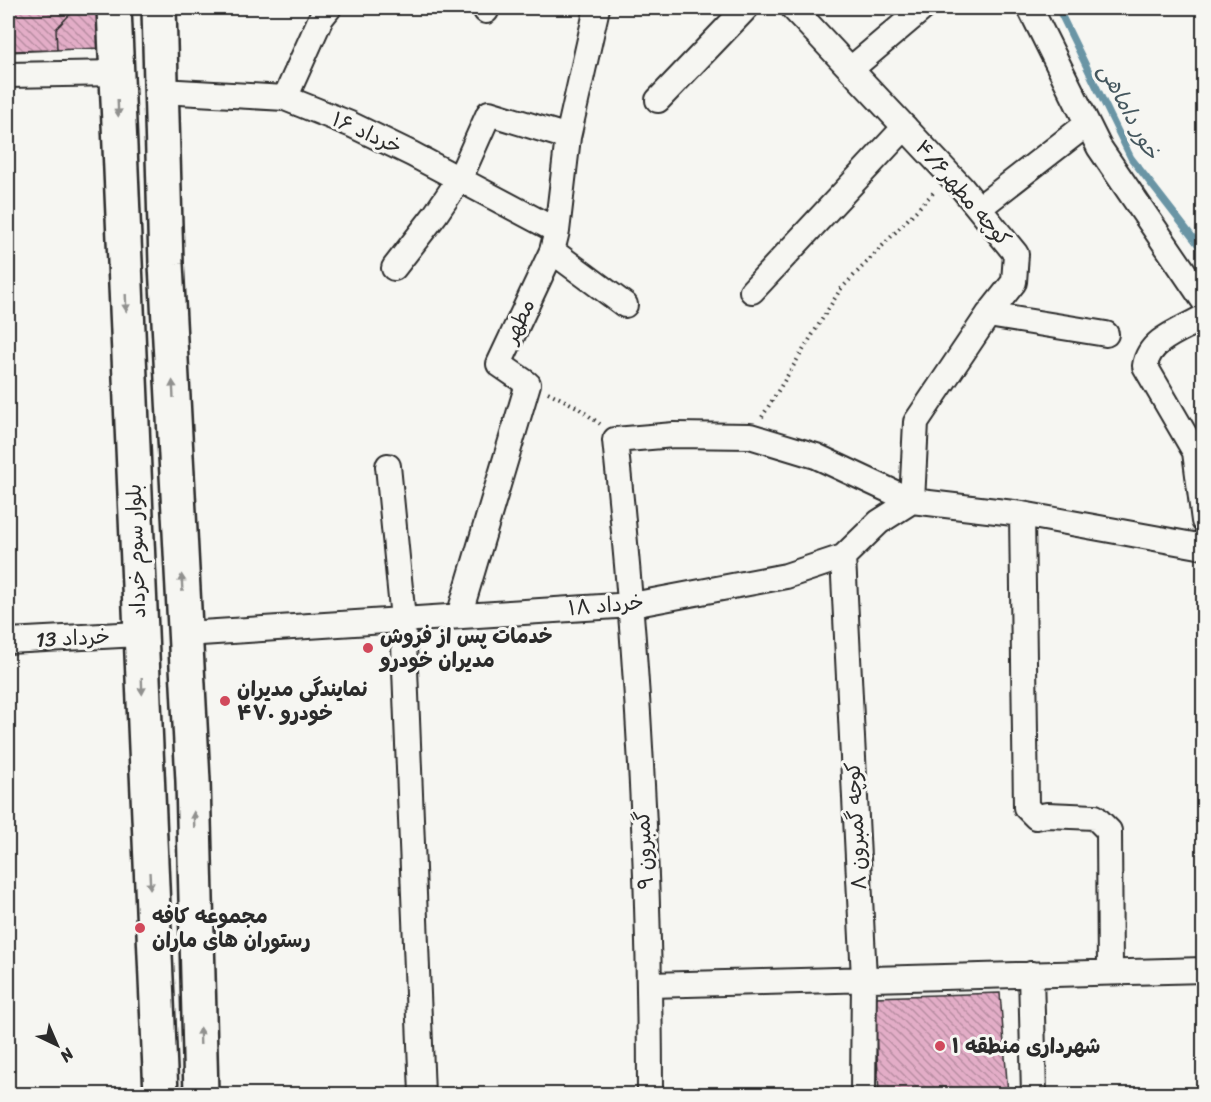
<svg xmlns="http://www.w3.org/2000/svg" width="1211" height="1102" viewBox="0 0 1211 1102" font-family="Sriracha,'Playpen Sans Arabic',sans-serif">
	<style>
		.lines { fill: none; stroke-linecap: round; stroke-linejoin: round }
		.stream { stroke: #6a95a5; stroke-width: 7 }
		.building { fill: url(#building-back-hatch); stroke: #2b2b2b; stroke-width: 1.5 }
		.minor-casing { stroke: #2b2b2b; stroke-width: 28 }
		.primary-casing { stroke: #2b2b2b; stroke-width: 38 }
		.path { stroke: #2b2b2b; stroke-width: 4; stroke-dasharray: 1.5 4.5; stroke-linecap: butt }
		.minor { stroke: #f6f6f2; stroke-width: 24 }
		.primary { stroke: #f6f6f2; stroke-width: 33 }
		.oneway { fill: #90908e }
		.poi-dot { fill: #d1495b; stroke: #f6f6f2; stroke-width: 2 }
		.labels { text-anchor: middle; stroke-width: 6; stroke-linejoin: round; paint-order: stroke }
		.street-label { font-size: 21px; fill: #2b2b2b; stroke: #f6f6f2 }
		.poi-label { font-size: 21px; font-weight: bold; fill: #2b2b2b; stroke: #f6f6f2; text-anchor: start }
		.water-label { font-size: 22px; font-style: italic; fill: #45575e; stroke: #f6f6f2 }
	</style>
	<defs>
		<pattern id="building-back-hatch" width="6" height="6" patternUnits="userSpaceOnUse" patternTransform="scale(1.5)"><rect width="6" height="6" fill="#e3adc7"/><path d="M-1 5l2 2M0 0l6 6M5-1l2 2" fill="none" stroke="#b88da2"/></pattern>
	</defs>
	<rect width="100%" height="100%" fill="#f6f6f2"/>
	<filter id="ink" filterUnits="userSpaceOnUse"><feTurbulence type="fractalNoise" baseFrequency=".0167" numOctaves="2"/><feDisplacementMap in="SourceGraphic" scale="12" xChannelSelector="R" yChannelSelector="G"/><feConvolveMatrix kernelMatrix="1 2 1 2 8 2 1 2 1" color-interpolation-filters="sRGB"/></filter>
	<g filter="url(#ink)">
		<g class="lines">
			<path class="stream" d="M1058 8 1131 158 1204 252"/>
		</g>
		<path class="building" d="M8 8H76L56 29 57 50 8 51Z
			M8 8H99L102 48 8 52Z
			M1000 993 1008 1094H879L874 997Z"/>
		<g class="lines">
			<defs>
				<path id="minor" d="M1030 8 1099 147 1204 301
					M486 11 487 8
					M851 69 923 8
					M8 75 117 73
					M161 91 285 98 350 124 412 154 557 231
					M285 98 321 18 329 8
					M658 100 746 8
					M979 208 1087 124
					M552 251 625 305
					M394 268 435 215 460 178 489 113 568 137
					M752 291 905 127
					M988 315 1106 334
					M1204 317C1182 330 1149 339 1145 366L1195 452 1204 521
					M388 466 403 619 422 1094
					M1022 514 1026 807 1036 817 1047 815 1095 817 1109 831 1110 971
					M843 557 864 978 863 1094
					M459 616 528 384 499 364 552 251 557 231 568 137 597 8
					M185 634 632 605 786 576 843 557 879 522 912 501 1022 514 1204 547
					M8 641 139 634
					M1031 974 1034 1094
					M650 985 1204 970
					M650 1094C650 876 638 657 615 440L674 435 750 436 816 456 912 501 916 422 988 315 1014 282 1016 254 962 188 793 8"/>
				<path id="primary" d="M114 8 161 1094
					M159 8 166 264 193 781 201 1094"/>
			</defs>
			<use href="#minor" class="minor-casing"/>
			<use href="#primary" class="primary-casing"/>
			<path class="path" d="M548 392 577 407 600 424
				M762 417 840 290 935 191"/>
			<use href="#minor" class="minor"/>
			<use href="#primary" class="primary"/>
		</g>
		<defs><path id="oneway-solid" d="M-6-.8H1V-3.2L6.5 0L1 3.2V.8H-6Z" transform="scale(1.5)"/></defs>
		<g class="oneway">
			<use href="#oneway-solid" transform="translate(118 108) rotate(88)"/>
			<use href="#oneway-solid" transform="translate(126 303) rotate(88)"/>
			<use href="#oneway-solid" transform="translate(173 389) rotate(-93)"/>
			<use href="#oneway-solid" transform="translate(182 583) rotate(-93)"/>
			<use href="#oneway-solid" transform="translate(142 686) rotate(88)"/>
			<use href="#oneway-solid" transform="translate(194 820) rotate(-92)"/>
			<use href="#oneway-solid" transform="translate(150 881) rotate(87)"/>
			<use href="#oneway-solid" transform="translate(200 1036) rotate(-92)"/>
		</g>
	</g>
	<g class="poi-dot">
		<circle cx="368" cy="648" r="6"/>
		<circle cx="225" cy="701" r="6"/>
		<circle cx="140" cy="928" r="6"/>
		<circle cx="940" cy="1046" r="6"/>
	</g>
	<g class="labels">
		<g class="street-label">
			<text transform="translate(367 133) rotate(24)" y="7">خرداد ۱۶</text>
			<text transform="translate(963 193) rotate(49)" y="7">کوچه مطهر۴/۶</text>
			<text transform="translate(519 321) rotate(-65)" y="7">مطهر</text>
			<text transform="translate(136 551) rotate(-92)" y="7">بلوار سوم خرداد</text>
			<text transform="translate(606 605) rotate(-5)" y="7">خرداد ۱۸</text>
			<text transform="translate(73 638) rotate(-3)" y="7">خرداد 13</text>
			<text transform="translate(856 826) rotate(-93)" y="7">کوچه گمبرون ۸</text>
			<text transform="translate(644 850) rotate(-93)" y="7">گمبرون ۹</text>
		</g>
		<g class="poi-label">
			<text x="380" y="643">خدمات پس از فروش<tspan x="380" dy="24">مدیران خودرو</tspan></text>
			<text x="237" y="696">نمایندگی مدیران<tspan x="237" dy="24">خودرو ۴۷۰</tspan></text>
			<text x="152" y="923">مجموعه کافه<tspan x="152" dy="24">رستوران های ماران</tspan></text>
			<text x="952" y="1053">شهرداری منطقه ۱</text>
		</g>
		<g class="water-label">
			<text transform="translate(1130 111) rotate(62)" y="8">خور داماهی</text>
		</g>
	</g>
	<rect width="1211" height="1102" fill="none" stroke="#f6f6f2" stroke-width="30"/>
	<rect x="15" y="15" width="1181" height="1072" fill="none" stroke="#2b2b2b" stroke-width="2" filter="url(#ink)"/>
	<g transform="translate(57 1045) rotate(136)" stroke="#f6f6f2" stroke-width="4.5" paint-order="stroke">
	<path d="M0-4.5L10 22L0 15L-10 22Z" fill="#2b2b2b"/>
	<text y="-9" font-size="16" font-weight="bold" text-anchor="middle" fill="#2b2b2b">N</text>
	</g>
</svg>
